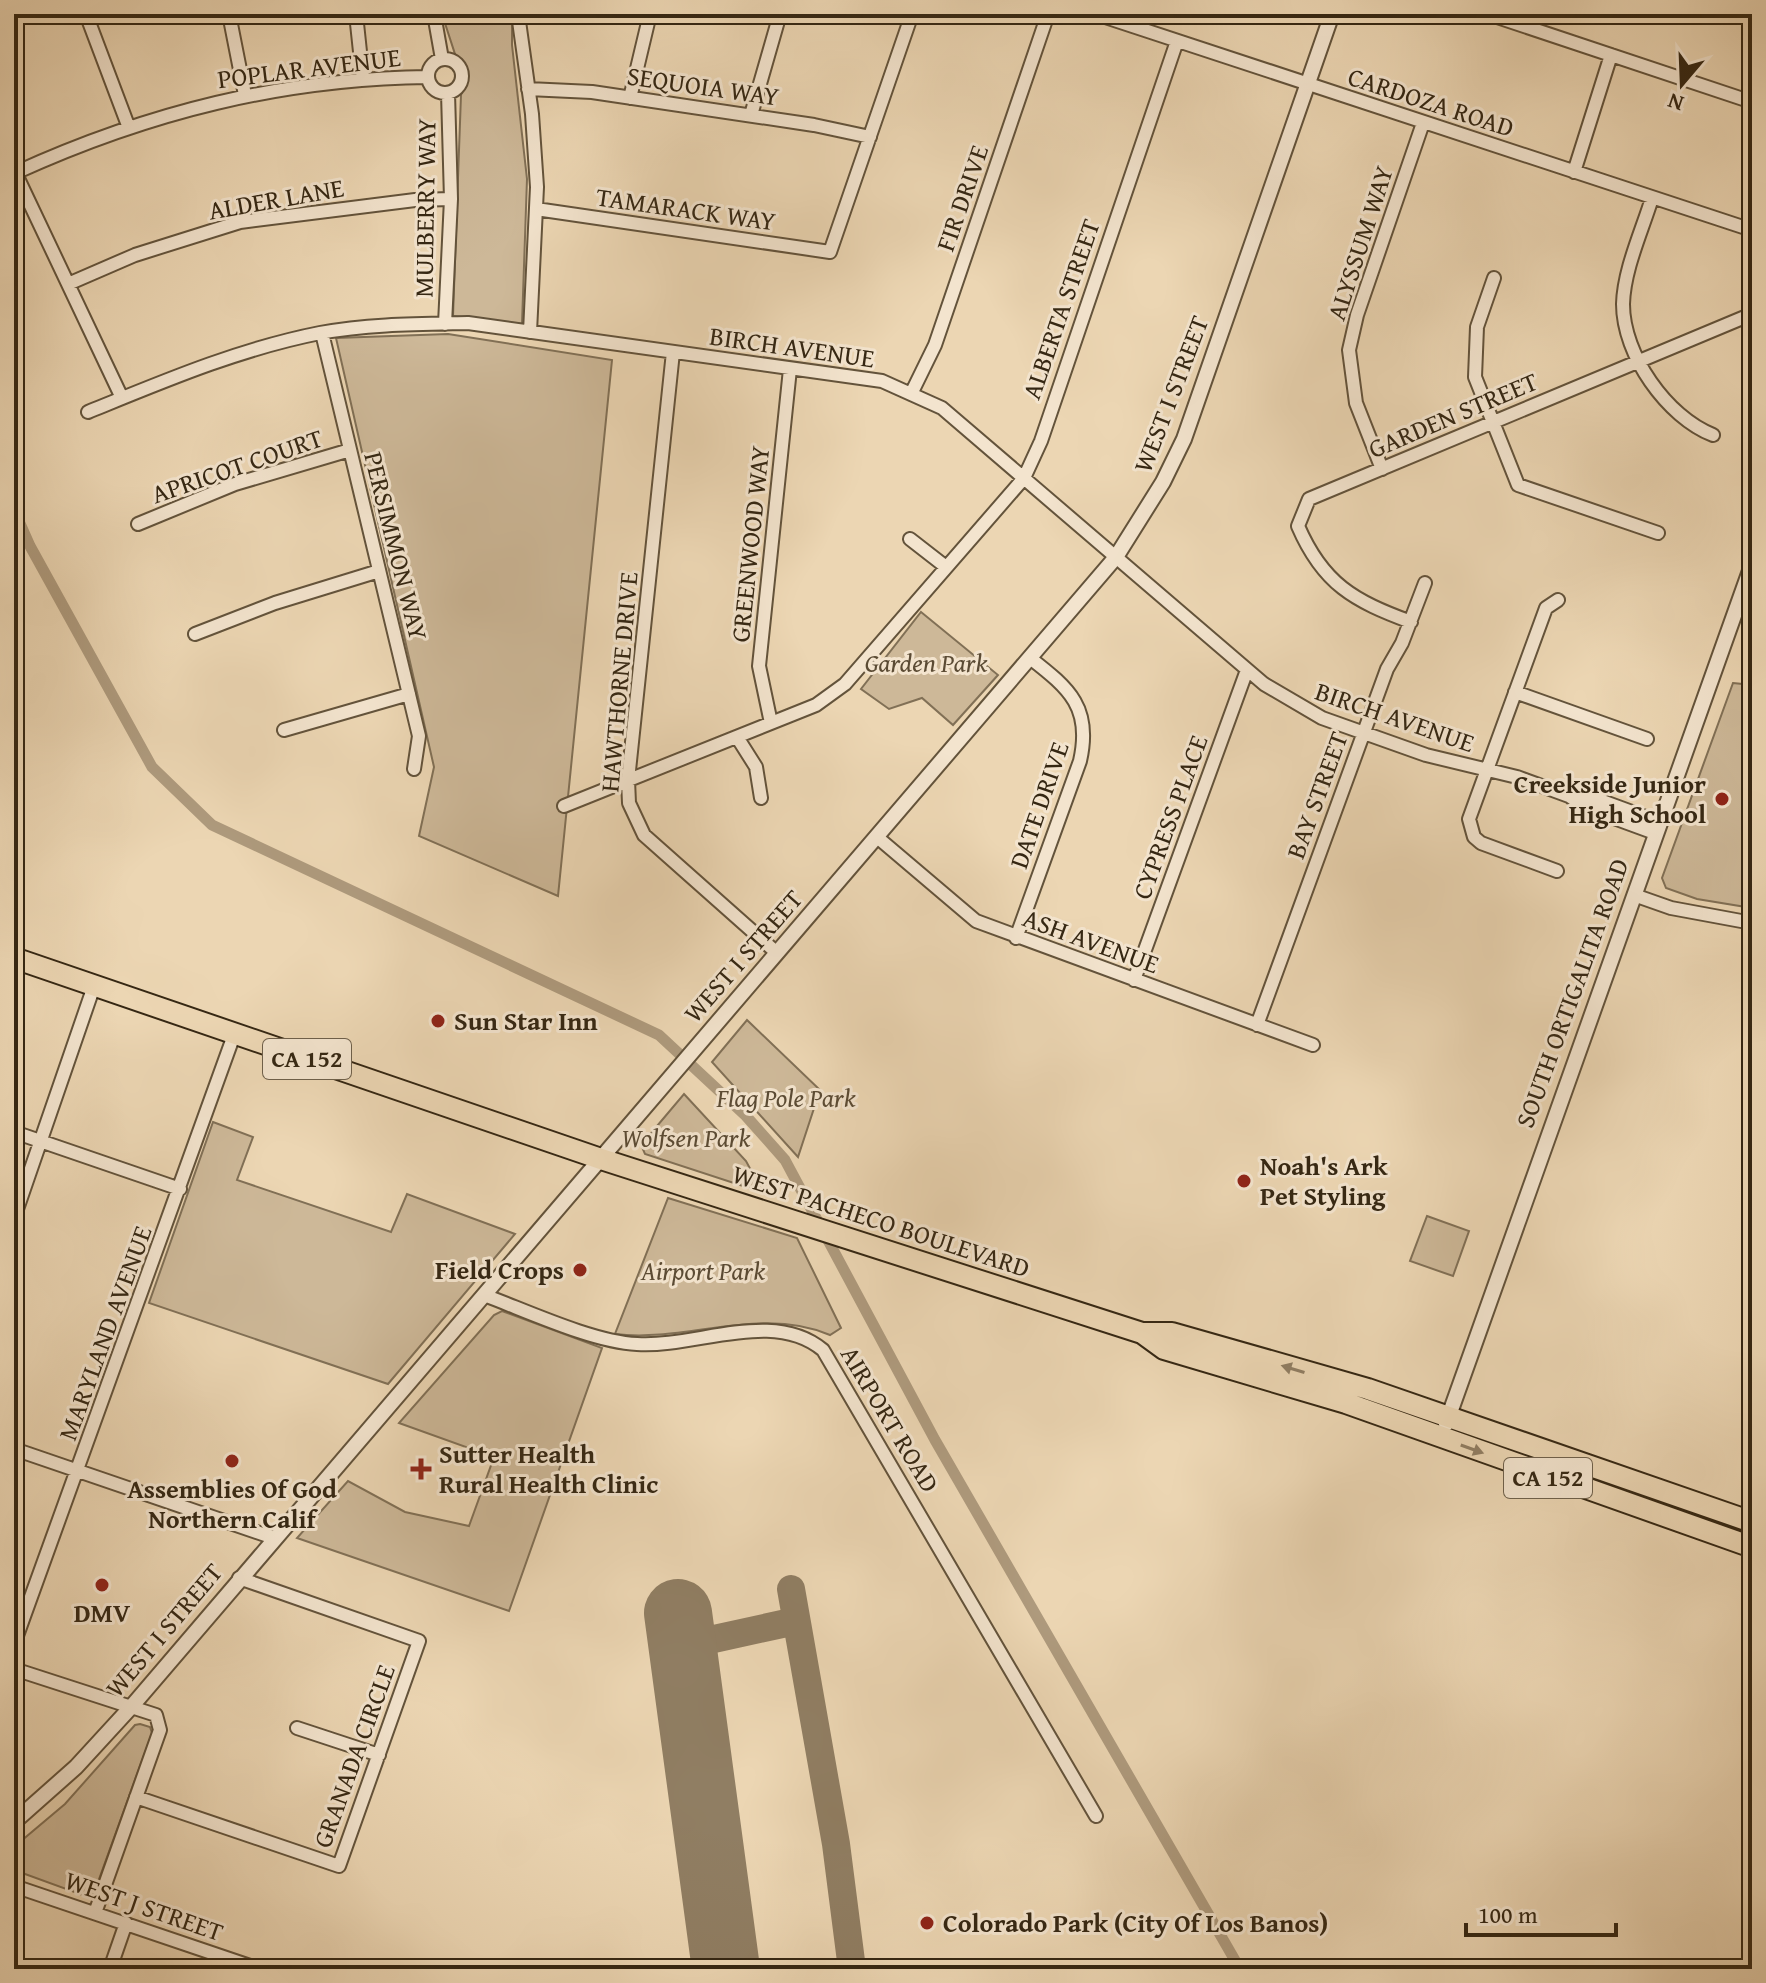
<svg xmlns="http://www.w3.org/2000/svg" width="1766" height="1983" viewBox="0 0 1766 1983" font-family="'Gentium Book Plus',serif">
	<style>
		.green { fill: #cdb898; stroke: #817056; stroke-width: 2 }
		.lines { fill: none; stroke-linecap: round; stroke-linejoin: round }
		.canal { stroke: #ae9a7d; stroke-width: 11 }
		.taxiway { stroke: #907e63; stroke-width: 28 }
		.runway { stroke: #907e63; stroke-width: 68 }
		.minor-casing { stroke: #63533b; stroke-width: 16 }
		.tertiary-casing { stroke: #63533b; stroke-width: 18 }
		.trunk-casing { stroke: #352713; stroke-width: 24 }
		.minor { stroke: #f3e4ce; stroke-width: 12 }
		.tertiary { stroke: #f3e4ce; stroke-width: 14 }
		.trunk { stroke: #ecd6b3; stroke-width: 20 }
		.oneway { fill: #907e63 }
		.poi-dot { fill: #8f2418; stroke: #f3e4ce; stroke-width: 3 }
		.labels { text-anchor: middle; stroke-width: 6; stroke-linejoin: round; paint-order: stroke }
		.shield { fill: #f3e4ce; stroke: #6e604b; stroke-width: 2 }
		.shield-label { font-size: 24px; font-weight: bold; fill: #352713 }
		.street-label { font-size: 26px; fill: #352713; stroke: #f3e4ce }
		.park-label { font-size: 26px; font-style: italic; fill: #5b4b34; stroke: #f3e4ce }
		.poi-label { font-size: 26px; font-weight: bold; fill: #352713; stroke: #f3e4ce; text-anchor: start }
	</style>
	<rect width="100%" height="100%" fill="#ecd6b3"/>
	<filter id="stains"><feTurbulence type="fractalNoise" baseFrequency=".0025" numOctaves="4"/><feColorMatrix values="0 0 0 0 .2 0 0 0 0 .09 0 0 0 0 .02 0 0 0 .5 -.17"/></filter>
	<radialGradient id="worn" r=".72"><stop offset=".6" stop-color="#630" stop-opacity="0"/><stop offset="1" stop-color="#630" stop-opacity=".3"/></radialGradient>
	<path class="green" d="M442 14H512V45L527 179 522 324 453 316 461 95 467 78 455 54Z
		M448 334 612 360 558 896 419 836 434 767 336 338Z
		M921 612 998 675 953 725 922 698 889 709 861 689Z
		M1733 683 1752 685V908L1697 899 1666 888 1662 878Z
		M747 1020 820 1090 798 1157 712 1062Z
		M684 1094 746 1161 760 1187H746L645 1154 641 1145Z
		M213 1122 253 1137 237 1180 391 1232 407 1194 515 1234 388 1384 149 1303Z
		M668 1198 797 1238 841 1328 830 1335C760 1305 687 1343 615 1334Z
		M1427 1216 1469 1231 1453 1276 1410 1261Z
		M502 1311 602 1348 509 1611 297 1538 348 1481 405 1512 469 1526 494 1457 399 1423 494 1315Z
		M140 1724 150 1727 152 1733 94 1893 88 1897 14 1870V1847L65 1804 135 1725Z"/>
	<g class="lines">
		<path class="canal" d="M14 510 30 546 152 767 212 825 659 1035 746 1116 785 1160 935 1440 1240 1969"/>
		<path class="taxiway" d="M791 1589 836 1844 852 1969
			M682 1646 796 1621"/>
		<path class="runway" d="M678 1613 726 1969"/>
		<defs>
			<path id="minor" d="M86 14 129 128
				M229 14 245 95
				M356 14 363 80
				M434 14 442 59
				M518 14 532 114 537 187 530 332
				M1096 14 1752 230
				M1488 14 1752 102
				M428 76a17 17 0 1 1 34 0a17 17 0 1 1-34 0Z
				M528 89 592 92 814 125 870 137
				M630 98 650 14
				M751 115 780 14
				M14 170 122 398
				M1574 172 1611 55
				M15 173C149 112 281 79 428 77
				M1652 198C1642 231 1624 269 1623 304 1623 355 1667 417 1713 435
				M536 209 830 252 912 14
				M1494 278 1477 327 1475 377 1518 485 1658 533
				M68 284 135 255 240 222 415 200 451 199
				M445 324 451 199 448 93
				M322 333 419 736 414 769
				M673 352 628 780 629 803 644 835 777 953
				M911 394 935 345 1048 14
				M88 412C164 381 239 349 320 333 368 324 419 324 468 323L882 381 942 408 1264 684 1322 718 1426 755 1517 777 1569 796 1591 797 1659 822
				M1382 469 1356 403 1349 350 1357 315 1423 123
				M138 524 235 484 350 450
				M910 539 946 567
				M1411 622C1354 601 1323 584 1298 526L1309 499 1752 314
				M195 634 275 603 379 571
				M1515 692 1647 739
				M771 723 759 666 790 369
				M284 730 409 694
				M737 737 756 767 761 798
				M1569 796 1584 807 1655 833
				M564 806 816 705 845 684 1024 478 1041 441 1177 41
				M877 837 976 921 1313 1045
				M1557 871 1481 843 1474 837 1469 819 1546 608 1558 600
				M1634 895 1671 908 1752 923
				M1016 938 1080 761C1092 708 1070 689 1030 658
				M1134 980 1247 670
				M1257 1025 1387 669 1402 643 1425 583
				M14 1132 180 1189
				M14 1218 94 986
				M484 1295C527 1311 593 1342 637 1344 696 1348 773 1308 823 1350L1096 1816
				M14 1449 274 1538
				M14 1644 234 1035
				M14 1669 156 1715 160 1730 95 1913
				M297 1728 379 1755
				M136 1797 339 1866 419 1641 239 1578
				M14 1886 259 1969
				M110 1969 126 1923"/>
			<path id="tertiary" d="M1446 1424 1752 565
				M14 1822 76 1767 132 1706 1116 557 1163 482 1184 439 1332 14"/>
			<path id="trunk" d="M14 958 601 1159 1142 1333 1164 1349 1346 1403 1752 1547
				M1142 1333H1172L1368 1389 1752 1522"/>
		</defs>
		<use href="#minor" class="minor-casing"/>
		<use href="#tertiary" class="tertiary-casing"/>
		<use href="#trunk" class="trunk-casing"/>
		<use href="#minor" class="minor"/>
		<use href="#tertiary" class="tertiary"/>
		<use href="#trunk" class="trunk"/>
	</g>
	<defs><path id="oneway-solid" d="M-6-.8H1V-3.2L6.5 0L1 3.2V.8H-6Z" transform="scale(2)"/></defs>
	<g class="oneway">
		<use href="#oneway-solid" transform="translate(1293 1369) rotate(-163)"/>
		<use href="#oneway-solid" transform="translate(1472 1449) rotate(20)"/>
	</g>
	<g class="poi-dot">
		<circle cx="1722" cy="799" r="8"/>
		<circle cx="438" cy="1021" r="8"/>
		<circle cx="1244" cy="1181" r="8"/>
		<circle cx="580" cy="1270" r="8"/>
		<circle cx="232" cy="1461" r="8"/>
		<path d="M417 1457h8v8h8v8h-8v8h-8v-8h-8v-8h8z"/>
		<circle cx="102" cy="1585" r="8"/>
		<circle cx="927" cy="1923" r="8"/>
	</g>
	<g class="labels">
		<g class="shield">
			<rect x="263" y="1039" width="88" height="40" rx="6"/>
			<rect x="1504" y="1458" width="88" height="40" rx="6"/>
		</g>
		<g class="shield-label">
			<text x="307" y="1067">CA 152</text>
			<text x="1548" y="1486">CA 152</text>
		</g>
		<g class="street-label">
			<text transform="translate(309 68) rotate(-7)" y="9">POPLAR AVENUE</text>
			<text transform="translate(703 86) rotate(8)" y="9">SEQUOIA WAY</text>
			<text transform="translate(1431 102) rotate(18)" y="9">CARDOZA ROAD</text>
			<text transform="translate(962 198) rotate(-71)" y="9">FIR DRIVE</text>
			<text transform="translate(276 199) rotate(-10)" y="9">ALDER LANE</text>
			<text transform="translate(425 208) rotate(-89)" y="9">MULBERRY WAY</text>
			<text transform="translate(686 209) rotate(8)" y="9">TAMARACK WAY</text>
			<text transform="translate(1360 243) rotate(-72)" y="9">ALYSSUM WAY</text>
			<text transform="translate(1061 309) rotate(-71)" y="9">ALBERTA STREET</text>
			<text transform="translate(792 347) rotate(8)" y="9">BIRCH AVENUE</text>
			<text transform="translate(1171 394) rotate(-69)" y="9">WEST I STREET</text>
			<text transform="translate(1453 415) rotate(-23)" y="9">GARDEN STREET</text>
			<text transform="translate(237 466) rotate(-19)" y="9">APRICOT COURT</text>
			<text transform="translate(750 544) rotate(-84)" y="9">GREENWOOD WAY</text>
			<text transform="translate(396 546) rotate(76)" y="9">PERSIMMON WAY</text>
			<text transform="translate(619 682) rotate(-85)" y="9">HAWTHORNE DRIVE</text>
			<text transform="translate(1395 717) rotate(19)" y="9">BIRCH AVENUE</text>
			<text transform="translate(1317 795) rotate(-70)" y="9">BAY STREET</text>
			<text transform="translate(1039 805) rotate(-71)" y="9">DATE DRIVE</text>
			<text transform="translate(1170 817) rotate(-70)" y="9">CYPRESS PLACE</text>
			<text transform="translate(1091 941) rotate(20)" y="9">ASH AVENUE</text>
			<text transform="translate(743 956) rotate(-49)" y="9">WEST I STREET</text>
			<text transform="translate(1572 993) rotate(-70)" y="9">SOUTH ORTIGALITA ROAD</text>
			<text transform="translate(881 1221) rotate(18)" y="9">WEST PACHECO BOULEVARD</text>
			<text transform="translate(105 1333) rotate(-70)" y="9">MARYLAND AVENUE</text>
			<text transform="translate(890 1419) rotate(59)" y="9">AIRPORT ROAD</text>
			<text transform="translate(164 1630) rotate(-50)" y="9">WEST I STREET</text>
			<text transform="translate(354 1756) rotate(-70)" y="9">GRANADA CIRCLE</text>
			<text transform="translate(144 1906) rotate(19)" y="9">WEST J STREET</text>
		</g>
		<g class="park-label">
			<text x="926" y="672">Garden Park</text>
			<text x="786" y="1107">Flag Pole Park</text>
			<text x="686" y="1147">Wolfsen Park</text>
			<text x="703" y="1280">Airport Park</text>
		</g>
		<g class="poi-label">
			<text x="1706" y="793" text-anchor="end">Creekside Junior<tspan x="1706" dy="30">High School</tspan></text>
			<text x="454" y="1030">Sun Star Inn</text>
			<text x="1260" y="1175">Noah's Ark<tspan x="1260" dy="30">Pet Styling</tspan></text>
			<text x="564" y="1279" text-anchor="end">Field Crops</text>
			<text x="439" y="1463">Sutter Health<tspan x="439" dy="30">Rural Health Clinic</tspan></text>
			<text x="232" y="1498" text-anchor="middle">Assemblies Of God<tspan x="232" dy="30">Northern Calif</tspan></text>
			<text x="102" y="1622" text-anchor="middle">DMV</text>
			<text x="943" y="1932">Colorado Park (City Of Los Banos)</text>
		</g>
	</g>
	<rect width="1766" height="1983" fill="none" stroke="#ecd6b3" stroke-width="48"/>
	<rect x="16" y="16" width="1734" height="1951" fill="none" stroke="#352713" stroke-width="4"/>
	<rect x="24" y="24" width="1718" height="1935" fill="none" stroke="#352713" stroke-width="2"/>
	<g transform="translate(1682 84) rotate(199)" stroke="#f3e4ce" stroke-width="6" paint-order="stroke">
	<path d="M0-6L14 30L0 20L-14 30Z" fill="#352713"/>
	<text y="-12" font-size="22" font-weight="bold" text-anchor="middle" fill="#352713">N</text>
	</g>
	<path d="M1466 1923v12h150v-12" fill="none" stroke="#352713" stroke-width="4"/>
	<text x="1478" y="1923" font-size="24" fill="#352713" stroke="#f3e4ce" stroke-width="6" paint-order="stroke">100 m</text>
	<rect width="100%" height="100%" filter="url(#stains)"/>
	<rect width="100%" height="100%" fill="url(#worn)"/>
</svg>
